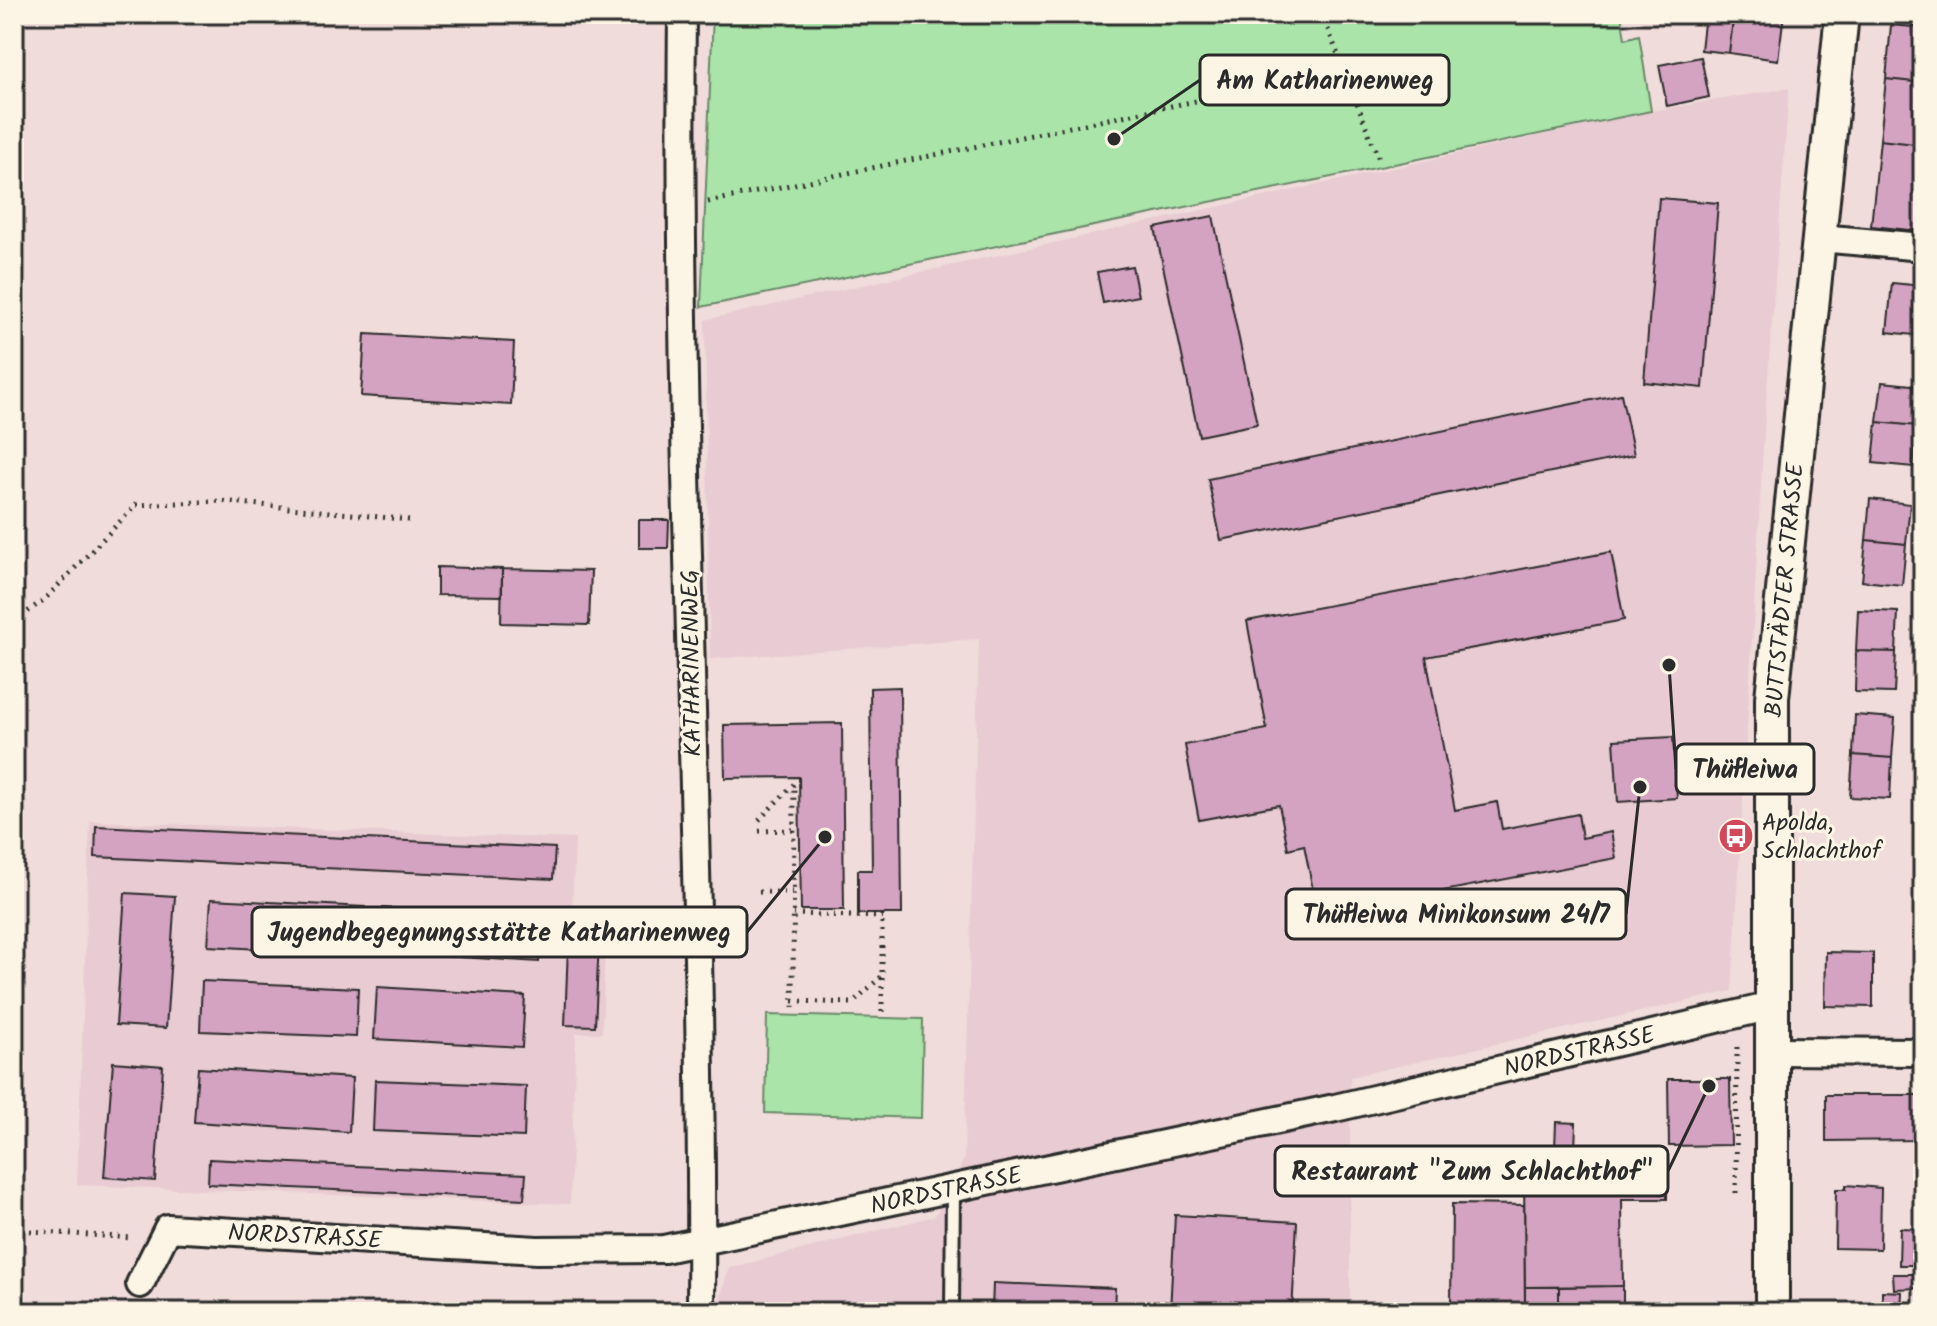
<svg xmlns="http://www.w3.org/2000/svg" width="1937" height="1326" viewBox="0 0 1937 1326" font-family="Kalam,sans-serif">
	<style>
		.built { fill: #e8cbd3 }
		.green { fill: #aae4a9; stroke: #6a886a; stroke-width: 2 }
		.building { fill: #d4a3c2; stroke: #2b2b2b; stroke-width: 2 }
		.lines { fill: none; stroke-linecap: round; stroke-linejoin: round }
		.service-casing { stroke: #2b2b2b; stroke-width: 18 }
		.minor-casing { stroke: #2b2b2b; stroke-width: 32 }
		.tertiary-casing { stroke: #2b2b2b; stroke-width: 38 }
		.path { stroke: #2b2b2b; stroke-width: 5; stroke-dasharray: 2 6; stroke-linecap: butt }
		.service { stroke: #fcf5e5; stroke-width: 12 }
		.minor { stroke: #fcf5e5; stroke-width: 26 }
		.tertiary { stroke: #fcf5e5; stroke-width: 32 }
		.labels { text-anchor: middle; stroke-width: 6; stroke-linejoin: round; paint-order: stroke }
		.street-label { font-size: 24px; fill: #2b2b2b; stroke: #fcf5e5 }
		.poi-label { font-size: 24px; fill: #2b2b2b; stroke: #fcf5e5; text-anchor: start }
		.leader { fill: none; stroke: #2b2b2b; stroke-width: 3 }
		.callout-dot { fill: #2b2b2b; stroke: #fcf5e5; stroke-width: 3 }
		.callout { fill: #fcf5e5; stroke: #2b2b2b; stroke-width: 3 }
		.callout-label { font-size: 26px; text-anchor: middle; font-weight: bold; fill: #2b2b2b }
	</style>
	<rect width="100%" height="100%" fill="#f0dcda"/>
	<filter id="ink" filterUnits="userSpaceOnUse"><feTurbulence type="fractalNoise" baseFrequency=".0125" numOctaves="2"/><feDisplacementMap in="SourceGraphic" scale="16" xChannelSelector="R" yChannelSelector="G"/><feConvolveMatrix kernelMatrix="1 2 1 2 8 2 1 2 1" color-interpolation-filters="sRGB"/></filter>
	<g filter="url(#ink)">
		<path class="built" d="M1789 88 1764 430 1732 991 1350 1077V1312H716L729 1268 935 1216 964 1160 979 639 710 659 705 320 1651 111Z
			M90 821 575 839 572 914 606 915 602 1033H576L570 1204 77 1185Z"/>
		<path class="green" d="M713 14H1621L1625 39 1639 35 1651 111 701 307Z
			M767 1015 923 1019 921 1118 765 1113Z"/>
		<path class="building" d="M1705 14 1733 18 1729 53 1701 50Z
			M1734 14H1784L1778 60 1729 53Z
			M1892 14H1923V28L1891 25Z
			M1891 25 1923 28V83L1886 79Z
			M1701 57 1709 97 1667 106 1659 65Z
			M1886 79 1923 83V145L1880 140Z
			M1880 140 1923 145V226L1919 225V231L1871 226Z
			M1659 198 1718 203 1703 388 1644 382Z
			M1213 216 1257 424 1199 436 1155 228Z
			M1132 266 1138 296 1103 303 1097 272Z
			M1892 283 1923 286V336L1887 332Z
			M365 334 514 342 511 405 361 396Z
			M1882 382 1921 386 1917 426 1877 422Z
			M1621 394 1634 455 1221 540 1208 479Z
			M1877 422 1917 426 1913 467 1873 463Z
			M1870 499 1910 504 1906 544 1866 540Z
			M639 520H669L668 548H639Z
			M1866 540 1906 544 1902 585 1862 581Z
			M1611 552 1624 620 1426 657 1455 810 1497 802 1502 829 1578 814 1582 838 1611 832 1616 858 1318 915 1304 845 1288 849 1279 805 1199 820 1185 745 1267 729 1247 621Z
			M437 567 502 569V596L437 595Z
			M502 569 591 571 589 625 501 623Z
			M1858 610 1898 612 1896 652 1856 651Z
			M1856 651 1896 652 1894 693 1855 692Z
			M900 687 902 914H858V870H872L870 688Z
			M1855 715 1895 718 1892 758 1853 755Z
			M842 723 844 910H801L799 777 725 778 724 725Z
			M1673 737 1677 798 1618 802 1614 740Z
			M1853 755 1892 758 1890 799 1850 797Z
			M96 826 555 848 553 879 95 857Z
			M125 893 175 896 166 1028 116 1025Z
			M211 899 365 907 363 955 208 946Z
			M383 908 542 918 539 962 380 952Z
			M569 919 600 920 595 1026 565 1025Z
			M1826 952 1873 953V1007L1825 1006Z
			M202 981 358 988 356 1037 200 1031Z
			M377 987 525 996 522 1047 374 1039Z
			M113 1062 163 1066 155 1181 104 1177Z
			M198 1068 352 1078 349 1132 194 1122Z
			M1668 1079H1730L1731 1145 1669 1146Z
			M375 1080 526 1086 524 1137 373 1131Z
			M1826 1095H1923V1140L1826 1141Z
			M1556 1122 1576 1123 1575 1150 1555 1149Z
			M209 1159 526 1174 524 1199 208 1184Z
			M1667 1173V1199H1622L1623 1286 1525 1287 1524 1174Z
			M1846 1185 1881 1188 1880 1249 1835 1248 1836 1189H1846Z
			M1452 1204 1524 1205 1525 1306 1451 1305Z
			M1175 1215 1297 1222 1292 1312H1170Z
			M1900 1228 1923 1229V1265H1899Z
			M1893 1274H1920V1288L1894 1289Z
			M993 1283 1115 1288 1114 1312H992Z
			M1623 1286V1312H1559V1287Z
			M1525 1287H1559V1312H1525Z
			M1882 1291 1902 1292 1901 1312H1882Z"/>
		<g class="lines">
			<defs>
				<path id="service" d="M952 1312 953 1188"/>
				<path id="minor" d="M682 14C677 447 704 879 701 1312
					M1819 238 1923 247
					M1772 1051 1923 1052
					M140 1284 168 1228 537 1250 664 1249 1335 1108 1772 1006"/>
				<path id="tertiary" d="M1772 1312V698L1842 14"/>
			</defs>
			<use href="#service" class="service-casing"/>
			<use href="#minor" class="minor-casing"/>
			<use href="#tertiary" class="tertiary-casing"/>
			<path class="path" d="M1322 14 1379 159
				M708 202 1345 70
				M14 618H19L45 599 136 505 221 501 410 520
				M759 820 794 784 793 1007
				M759 831 794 830
				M759 892H793
				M793 914 882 917
				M882 914V1017
				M793 1001 852 1003 881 977
				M1736 1193 1737 1043
				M14 1230 133 1238"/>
			<use href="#service" class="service"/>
			<use href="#minor" class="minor"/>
			<use href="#tertiary" class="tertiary"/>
		</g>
	</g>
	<defs>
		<symbol id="bus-disc" viewBox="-11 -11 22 22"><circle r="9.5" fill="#d1495b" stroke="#fcf5e5"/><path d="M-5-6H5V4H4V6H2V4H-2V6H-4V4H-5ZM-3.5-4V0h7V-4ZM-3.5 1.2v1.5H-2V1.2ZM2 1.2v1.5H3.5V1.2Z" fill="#fff"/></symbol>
	</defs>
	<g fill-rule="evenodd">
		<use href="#bus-disc" x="1716" y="816" width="40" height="40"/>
	</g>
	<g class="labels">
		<g class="street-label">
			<text transform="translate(1784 590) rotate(-85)" y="8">BUTTSTÄDTER STRASSE</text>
			<text transform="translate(691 663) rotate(-91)" y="8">KATHARINENWEG</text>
			<text transform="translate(1579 1051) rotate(-13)" y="8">NORDSTRASSE</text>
			<text transform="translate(946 1190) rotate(-12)" y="8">NORDSTRASSE</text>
			<text transform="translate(305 1236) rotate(3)" y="8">NORDSTRASSE</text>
		</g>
		<g class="poi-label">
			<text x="1762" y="830">Apolda,<tspan x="1762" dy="28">Schlachthof</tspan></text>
		</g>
	</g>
	<path class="leader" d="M1114 139L1200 80M1669 665L1676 769M1640 787L1626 914M825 837L747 932M1709 1086L1668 1171"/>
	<g class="callout-dot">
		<circle cx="1114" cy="139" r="8"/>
		<circle cx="1669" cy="665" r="8"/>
		<circle cx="1640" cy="787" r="8"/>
		<circle cx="825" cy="837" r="8"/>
		<circle cx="1709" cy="1086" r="8"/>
	</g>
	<g class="callout">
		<rect x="1200" y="55" width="249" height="50" rx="8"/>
		<rect x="1676" y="744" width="138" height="50" rx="8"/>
		<rect x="1286" y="889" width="340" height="50" rx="8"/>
		<rect x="252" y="907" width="495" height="50" rx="8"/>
		<rect x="1275" y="1146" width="393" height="50" rx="8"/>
	</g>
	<g class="callout-label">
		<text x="1325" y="89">Am Katharinenweg</text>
		<text x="1745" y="778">Thüfleiwa</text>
		<text x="1456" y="923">Thüfleiwa Minikonsum 24/7</text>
		<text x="499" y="941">Jugendbegegnungsstätte Katharinenweg</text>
		<text x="1472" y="1180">Restaurant "Zum Schlachthof"</text>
	</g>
	<rect width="1937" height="1326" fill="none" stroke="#fcf5e5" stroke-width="48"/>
	<rect x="24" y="24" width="1889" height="1278" fill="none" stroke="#2b2b2b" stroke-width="3" filter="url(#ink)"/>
</svg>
